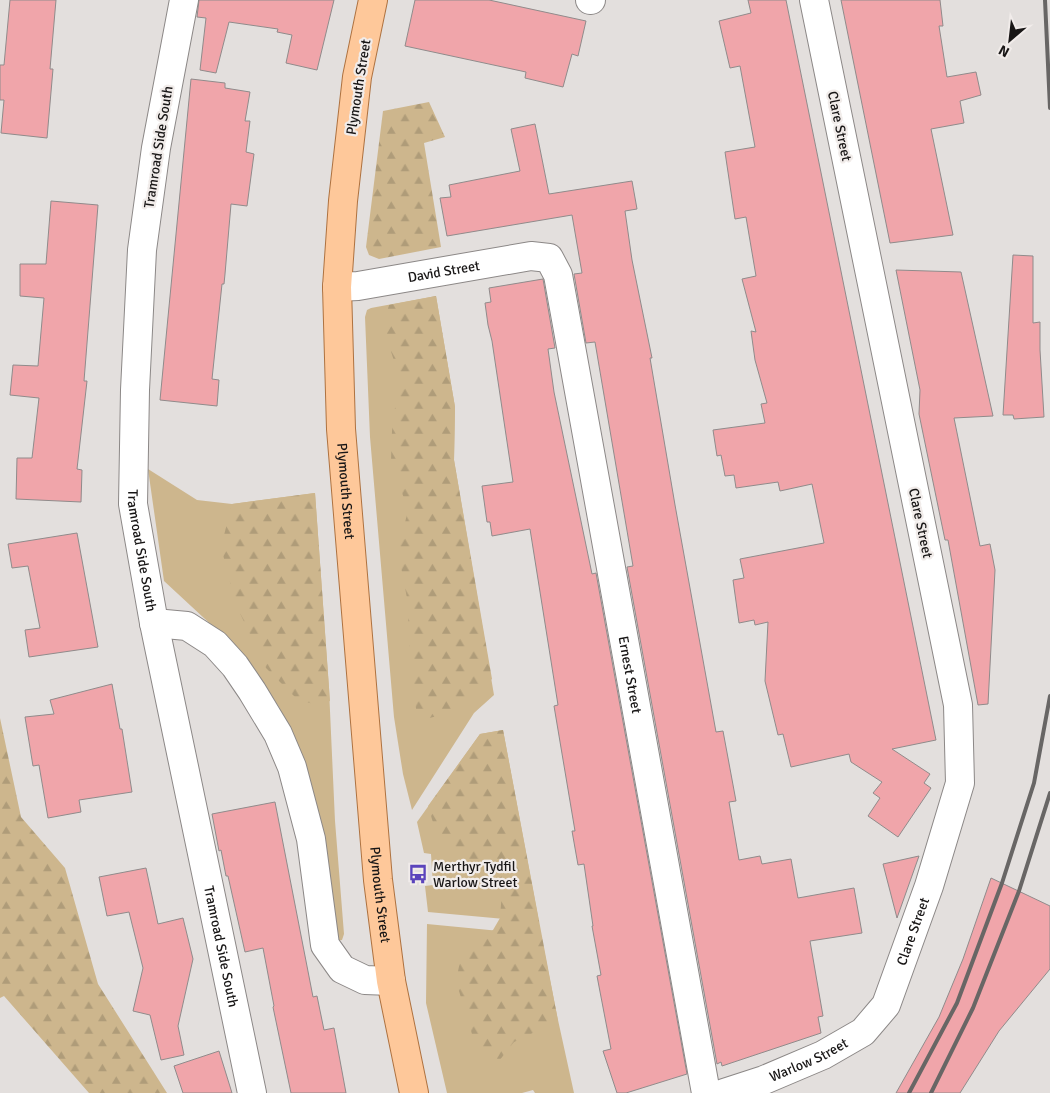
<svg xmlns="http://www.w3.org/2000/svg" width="1050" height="1093" viewBox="0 0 1050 1093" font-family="Signika,sans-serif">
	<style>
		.green { fill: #cdb68d }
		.forest { fill: url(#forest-firs) }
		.building { fill: #f0a5aa; stroke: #908b8b }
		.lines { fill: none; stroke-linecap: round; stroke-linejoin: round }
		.minor-casing { stroke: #8c8887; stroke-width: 30 }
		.primary-casing { stroke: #ae7240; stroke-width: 30 }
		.minor { stroke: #fff; stroke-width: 28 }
		.primary { stroke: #fec89a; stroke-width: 28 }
		.rail { stroke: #686665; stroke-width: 4 }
		.labels { text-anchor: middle; stroke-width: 4.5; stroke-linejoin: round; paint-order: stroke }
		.street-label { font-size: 14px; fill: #181616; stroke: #f1ecea }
		.poi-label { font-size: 14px; fill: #181616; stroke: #f1ecea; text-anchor: start }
	</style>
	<defs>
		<pattern id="forest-firs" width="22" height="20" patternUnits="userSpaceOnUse" patternTransform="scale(1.25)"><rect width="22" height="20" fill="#cdb68d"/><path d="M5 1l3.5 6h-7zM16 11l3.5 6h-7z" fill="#af9c79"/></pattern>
	</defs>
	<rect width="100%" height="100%" fill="#e3dfdd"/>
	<path class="green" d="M436 296 455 407 454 460 494 695 474 713 412 810 403 774 394 717 370 437 365 317 367 310 371 308Z
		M148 469 197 500 232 504 315 493 329 689 335 821 344 934 342 940 335 941 304 764 279 707 262 682 232 644 164 581Z
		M503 730 539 922 428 912 425 886 433 885 431 854 424 853 417 822 480 734Z
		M427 924 541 935 558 1020 574 1093H535L533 1090 522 1093H447L426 1003Z"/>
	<path class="forest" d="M429 102 445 137 424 143 441 247 379 259 369 255 366 247 383 111Z
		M436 296 455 407 454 460 492 679 474 694 441 715 418 721 411 677 407 598 398 552 408 510 391 461 392 431 399 376 383 327 389 305Z
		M315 493 330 701 316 705 297 699 266 668 236 605 221 547 232 504Z
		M0 718 21 817 65 868 98 984 167 1093H89L4 996 0 998Z
		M503 730 558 1021 514 1042 495 1066 478 1054 456 981 462 952 493 930 500 918 502 891 435 829 428 806 480 734Z"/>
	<path class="building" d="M10 0H56L50 69H53L47 138 1 133 4 100H0V65H4Z
		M199 0H334L317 70 286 63 292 35 277 32 278 29 229 22 216 73 200 70 206 18 197 17Z
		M415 0H489L586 21 578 56 572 54 563 87 525 78 526 72 405 46Z
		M748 0H786L936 740 892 749 930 774 924 783 931 788 898 837 868 816 880 798 873 793 882 782 851 762 849 754 791 767 783 734 778 735 765 681 768 622 755 625 754 620 739 623 733 580 744 578 740 559 824 543 812 484 780 491 778 482 736 488 734 475 725 476 721 455 717 456 713 430 765 423 761 404 767 403 755 360 751 331 756 332 742 279 756 276 746 217 735 219 725 152 755 147 740 66 730 68 719 21 751 13Z
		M841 0H940L943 26H939L947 77 976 72 981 95 960 101 964 123 931 129 953 235 890 243Z
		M191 79 225 83V88L250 92 245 121H250L246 152 254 154 247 206 231 204 225 274 224 284H222L212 379 219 380 217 406 160 400Z
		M535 124 549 194 632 181 637 209 625 211 632 260 652 358H650L675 505 716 732 723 731 736 801 729 802 739 860 760 856 762 864 791 859 798 898 854 888 862 933 810 941 823 1016 818 1017 821 1033 722 1066 721 1062 717 1064 627 567 633 566 595 342 586 343 574 274 582 273 572 215 447 236 440 198 451 197 449 185 520 171 511 129Z
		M51 201 98 205 84 381H87L77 469 82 470 81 502 16 499 17 458H32L39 398 10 395 13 365 38 366 44 298 20 296V264H46Z
		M1013 255 1033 256V323L1040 322V350L1044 417 1014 419 1013 415H1003Z
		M896 270 961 272 993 416 954 418 980 546 990 544 995 570 988 704 978 705 948 540H945L919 414 920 390Z
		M543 279 555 348 548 349 554 392 592 574 596 573 687 1074 626 1093H617L603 1051 611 1049 597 976 601 975 592 926H593L584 864 578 865 572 831H575L554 706 558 705 530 529 492 536 490 522H487L482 486 513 482 492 341 488 325 485 303 491 302 489 288Z
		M77 533 98 647 29 657 25 630 40 628 28 566 12 568 8 544Z
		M112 684 120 729H122L132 792 79 800 81 812 48 818 39 765 33 766 25 717 54 714 50 700Z
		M275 802 313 997 317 996 324 1030 334 1028 346 1093H291L273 1007 274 1006 263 948 245 952 228 876H226L221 850 219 851 212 814Z
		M919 856 897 918 883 864Z
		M146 868 158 924 183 918 193 959 178 1026 184 1055 161 1060 150 1015 133 1011 143 968 129 912 107 916 99 877Z
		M991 878 1050 906V969L999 1031 960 1093H896L939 1017 963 959Z
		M219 1051 232 1093H183L174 1066Z"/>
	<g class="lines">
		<defs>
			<g id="minor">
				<path id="s1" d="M184 0 156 148 142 250 135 390 133 504 154 623 252 1093"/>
				<path d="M590 0H591"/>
				<path id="s2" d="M337 287 358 286 531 256 549 258 558 275 706 1093"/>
				<path d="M154 623 187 626 215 644 235 666 252 691 278 734 292 767 311 839 325 945 342 969 365 980 391 981"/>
				<path id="s3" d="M724 1093 764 1080 823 1055 863 1032 886 1005 929 886 960 783 958 705 814 0"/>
			</g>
			<g id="primary">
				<path id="s4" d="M373 0 357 77 343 201 337 287 341 429 378 880 391 981 414 1093"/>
			</g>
		</defs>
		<use href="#minor" class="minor-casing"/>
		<use href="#primary" class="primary-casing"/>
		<use href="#minor" class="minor"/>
		<use href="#primary" class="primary"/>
		<path class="rail" d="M1045 0 1050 108
			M909 1093 957 1003 1002 883 1034 783 1050 696
			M931 1093 973 1008 1019 891 1050 793"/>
	</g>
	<defs>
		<symbol id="bus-bare" viewBox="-9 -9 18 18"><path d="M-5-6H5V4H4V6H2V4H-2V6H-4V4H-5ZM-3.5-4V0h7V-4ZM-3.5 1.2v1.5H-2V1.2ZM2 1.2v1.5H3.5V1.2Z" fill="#5b44bc" stroke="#f1ecea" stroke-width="2.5" paint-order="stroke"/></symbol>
	</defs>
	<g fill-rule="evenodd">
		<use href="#bus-bare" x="404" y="860" width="28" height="28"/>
	</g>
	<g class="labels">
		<g class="street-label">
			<text transform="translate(358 87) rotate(-81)" y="5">Plymouth Street</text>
			<text transform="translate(840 126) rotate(78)" y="5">Clare Street</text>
			<text transform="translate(158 147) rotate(-81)" y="5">Tramroad Side South</text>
			<text dy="5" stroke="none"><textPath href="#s2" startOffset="108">David Street</textPath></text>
			<text dy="5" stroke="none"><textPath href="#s4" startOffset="494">Plymouth Street</textPath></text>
			<text transform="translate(921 523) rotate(78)" y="5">Clare Street</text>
			<text dy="5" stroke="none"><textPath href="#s1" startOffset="555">Tramroad Side South</textPath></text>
			<text dy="5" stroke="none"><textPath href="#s2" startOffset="640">Ernest Street</textPath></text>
			<text dy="5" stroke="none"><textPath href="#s4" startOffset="899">Plymouth Street</textPath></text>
			<text dy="5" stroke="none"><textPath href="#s3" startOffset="266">Clare Street</textPath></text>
			<text dy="5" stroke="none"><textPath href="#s1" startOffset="959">Tramroad Side South</textPath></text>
			<text dy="5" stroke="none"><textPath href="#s3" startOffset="91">Warlow Street</textPath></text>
		</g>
		<g class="poi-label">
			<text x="433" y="871">Merthyr Tydfil<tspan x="433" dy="16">Warlow Street</tspan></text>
		</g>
	</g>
	<g transform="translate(1010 40) rotate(208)" stroke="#f1ecea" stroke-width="4" paint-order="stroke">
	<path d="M0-4L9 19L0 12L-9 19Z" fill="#181616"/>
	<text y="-8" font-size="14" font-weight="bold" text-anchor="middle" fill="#181616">N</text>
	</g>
</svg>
